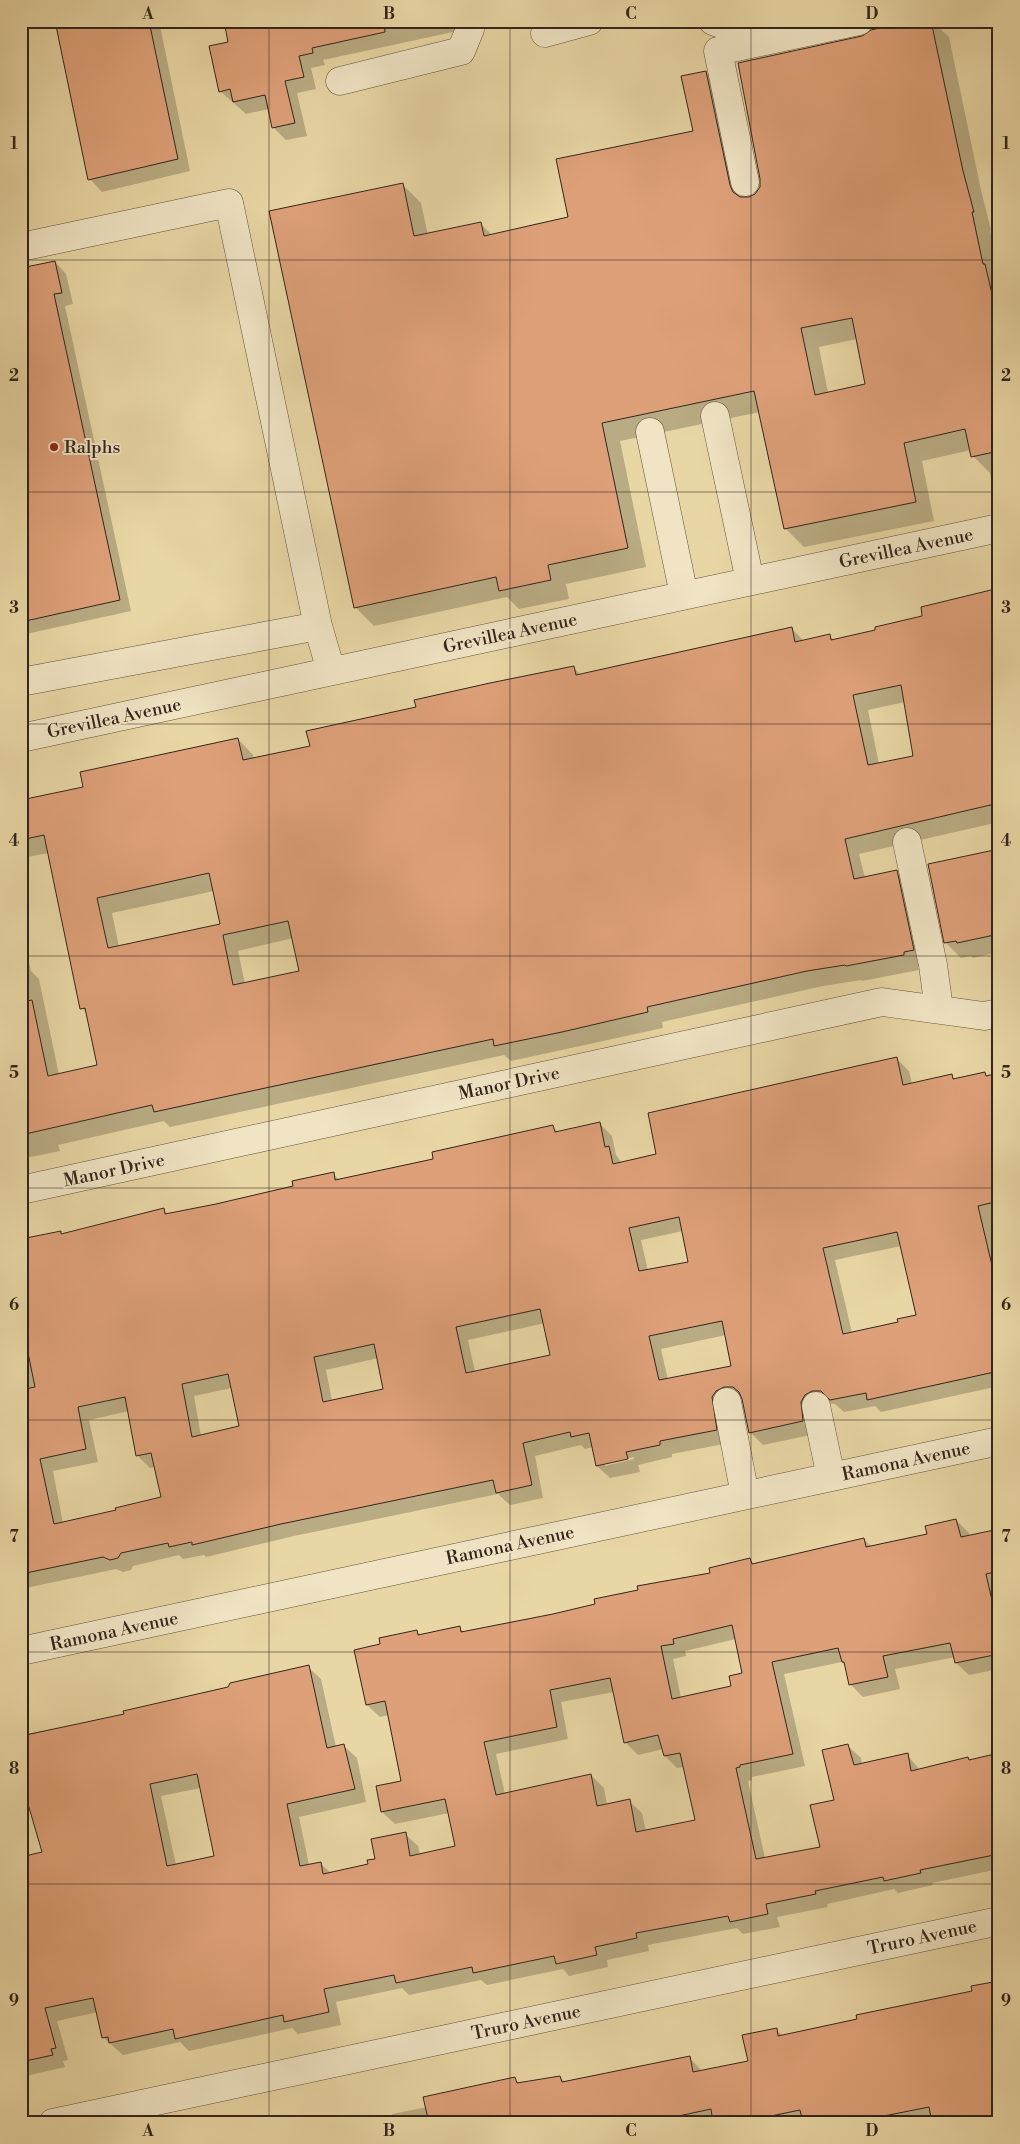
<svg xmlns="http://www.w3.org/2000/svg" width="1020" height="2144" viewBox="0 0 1020 2144" font-family="'Libre Bodoni',serif">
	<style>
		.shadow { fill: #0003; fill-rule: evenodd }
		.building { fill: #dea079; stroke: #32251d; fill-rule: evenodd }
		.lines { fill: none; stroke-linecap: round; stroke-linejoin: round }
		.minor-casing { stroke: #60513f; stroke-width: 29 }
		.minor { stroke: #f0e4c4; stroke-width: 28 }
		.grid { fill: none; stroke: #32251d; stroke-width: 1; stroke-opacity: 0.55 }
		.poi-dot { fill: #8f2418; stroke: #f0e4c4; stroke-width: 2 }
		.labels { text-anchor: middle; stroke-width: 4; stroke-linejoin: round; paint-order: stroke }
		.poi-label { font-size: 18px; fill: #32251d; stroke: #f0e4c4; text-anchor: start }
		.street-label { font-size: 18px; fill: #32251d; stroke: #f0e4c4 }
		.neatline { fill: none; stroke: #32251d; stroke-width: 2 }
		.grid-label { font-size: 16px; text-anchor: middle; font-weight: bold; fill: #32251d }
	</style>
	<rect width="100%" height="100%" fill="#e8d6a4"/>
	<filter id="stains"><feTurbulence type="fractalNoise" baseFrequency=".004" numOctaves="4"/><feColorMatrix values="0 0 0 0 .2 0 0 0 0 .09 0 0 0 0 .02 0 0 0 .5 -.17"/></filter>
	<radialGradient id="worn" r=".72"><stop offset=".6" stop-color="#630" stop-opacity="0"/><stop offset="1" stop-color="#630" stop-opacity=".3"/></radialGradient>
	<path class="shadow" d="M57 21H159L190 171 102 192 90 179Z
		M225 21H472L467 29 323 60 325 65 311 68 316 89 297 93 307 136 286 140 273 127 269 109 246 114 220 91 230 43Z
		M774 21H844L785 34Z
		M917 21H932L949 37 981 190 991 230H990L999 274V486L991 479 990 473 973 456 971 450 922 461 934 521 804 547 785 528 760 412 620 441 646 567 566 584 569 599 519 609 507 597 374 626 355 607 402 184 421 203 428 235 481 224 492 235 569 218 694 132 706 72 724 91 747 198 756 195 863 37ZM857 339 867 385 828 393 819 347Z
		M55 262 66 274 73 304 65 306 131 611 26 634 29 647 21 649V269Z
		M999 589V822L859 854 865 878 897 872 912 887 928 965 918 967 919 970 862 981 861 980 823 986 662 1022 663 1028 511 1061 504 1055 170 1127 164 1121 58 1145 60 1151 21 1159V948L27 954 31 971 39 979 59 1075 99 1066 88 1015 82 1008 49 853 21 858V802L85 788 238 739 253 755 254 759 311 747 418 708 573 667 581 675 791 628 804 641 829 635 834 640 877 631 924 617 959 600 958 598ZM905 702 914 757 879 764 868 710ZM214 891 221 925 119 947 112 913ZM293 938 300 972 245 984 238 951Z
		M999 850V952L973 958 971 956 961 958 946 943Z
		M896 1058 909 1071 912 1084 951 1076 956 1080 984 1074 988 1077 999 1074V1386L881 1412 875 1406 844 1412 835 1404 825 1403 815 1434 763 1445 750 1432 744 1399H737L729 1443 672 1454V1457L638 1465 640 1472 610 1478 597 1466 593 1447 585 1449 581 1445 535 1456 543 1498 510 1505 498 1494 294 1536 206 1557 204 1555 183 1559 179 1555 133 1566 131 1570 123 1572 116 1569 21 1589V1241L60 1232 63 1235 164 1210 168 1214 294 1187 333 1174 340 1180 435 1160 553 1127 558 1132 599 1123 612 1136 616 1155 622 1163 658 1155ZM683 1231 690 1263 648 1271 641 1240ZM901 1246 918 1316 900 1323 852 1333 835 1260ZM545 1323 552 1356 475 1372 468 1340ZM726 1335 733 1366 668 1380 661 1349ZM378 1358 385 1390 332 1401 326 1370ZM232 1388 241 1427 201 1436 194 1396ZM129 1411 137 1455 150 1468 155 1467 162 1498 117 1511 63 1523 53 1471 98 1462 89 1420ZM634 1457V1459L605 1466V1463Z
		M956 1520 969 1533 970 1537 999 1530V1669L969 1675 956 1663 955 1657 895 1669 900 1689 863 1697 850 1684 846 1666 842 1662 784 1674 805 1766 752 1777V1780L748 1781 765 1858 821 1848 835 1801 848 1746 861 1758 862 1764 907 1755 920 1770 968 1758 970 1761 999 1754V1869L932 1883 933 1885 898 1893 894 1889 827 1904 828 1907 777 1917 780 1927 743 1934 737 1928 648 1945 649 1951 607 1960 608 1967 569 1976 563 1969 487 1985 481 1980 409 1995 402 1988 336 2002 341 2025 298 2034 292 2028 189 2051 180 2042 123 2055 103 2037 98 2012 57 2021 68 2060 63 2061 65 2067 21 2077V1902L44 1853 28 1797 21 1799V1735L126 1715 308 1667 321 1679 336 1747 344 1746 357 1758 366 1802 299 1817 309 1865 320 1863 331 1873 369 1865 405 1834 418 1846 420 1855 456 1847 449 1813 395 1824 382 1812 403 1782 389 1715 380 1717 367 1705 382 1645 417 1631 421 1636 459 1627 465 1633 553 1615 712 1574 750 1560 755 1565 864 1539 872 1547 928 1535ZM736 1639 744 1674 733 1687 681 1698 673 1659 686 1656 685 1651ZM614 1692 625 1742 638 1755 663 1749 665 1756 677 1768 685 1767 696 1821 646 1831 642 1813 629 1801 607 1805 604 1788 591 1775 505 1794 496 1754 568 1739 561 1702ZM201 1788 216 1857 176 1865 161 1796Z
		M999 1980V2123H933V2120L921 2123H381L393 2120 392 2114 427 2107 515 2079 520 2084 560 2077 566 2083 689 2057 702 2071 749 2062 776 2029 783 2036 974 1992 973 1987Z"/>
	<path class="building" d="M55 21H149L178 159 88 180Z
		M224 21H384L385 32 312 48 313 53 299 56 304 77 285 81 295 123 272 128 265 95 233 102 230 89 219 92 209 46 228 42Z
		M911 21H931L963 171 974 212H972L983 264H985L999 324V451L971 457 965 429 904 443 916 502 784 529 754 391 602 423 628 548 548 565 551 580 499 591 496 577 354 608 269 211 403 183 414 236 481 222 484 236 568 217 556 159 693 131 681 76 706 71 730 185 733 192 740 197H749L755 194 760 187V179L738 63 862 36 871 30ZM852 318 865 384 815 395 801 328Z
		M55 261 62 293 54 294 120 600 21 622V268Z
		M999 588V803L845 839 854 879 897 870 914 950 904 952V955L846 966 845 965 807 971 647 1007 648 1012 562 1032 494 1046 493 1039 154 1112 152 1105 21 1135V1002L32 1000 48 1076 97 1065 85 1008 80 1009 44 835 21 840V800L83 787 80 772 238 738 243 760 310 746 306 731 416 707 414 700 490 683 574 666 576 675 792 627 795 642 830 634 831 640 875 630V627L922 616 921 607ZM901 685 913 756 868 765 853 695ZM209 873 220 924 108 948 97 898ZM288 921 299 971 233 985 223 935Z
		M999 849V934L957 943 956 941 944 943 928 864Z
		M897 1057 903 1085 952 1074 953 1079 985 1072 986 1076 999 1073V1201L978 1206 994 1274 999 1273V1371L867 1400 866 1393 830 1400 821 1391H812L805 1395 801 1402 803 1421 749 1433 742 1399 739 1392 733 1387H724L716 1391 712 1397 717 1430 660 1441V1445L626 1452 628 1459 596 1466 589 1433 571 1437 570 1432 523 1443 532 1485 496 1493 493 1480 281 1524 192 1545V1542L169 1547 168 1543 121 1553 118 1558 110 1560 103 1557 21 1574V1390L35 1387 21 1319V1239L61 1231V1234L164 1208 165 1214 216 1204 293 1186 292 1181 334 1172 335 1180 433 1159 432 1152 553 1125 555 1132 600 1122 605 1147 609 1146 613 1164 656 1154 648 1113ZM679 1217 688 1262 639 1271 629 1228ZM897 1232 916 1315 897 1319 898 1322 843 1334 823 1248ZM540 1309 550 1355 466 1373 456 1327ZM722 1321 731 1366 659 1380 649 1336ZM374 1344 383 1389 323 1402 314 1357ZM228 1374 239 1426 192 1437 182 1384ZM125 1397 136 1456 151 1453 161 1497 115 1508 116 1510 54 1524 40 1459 86 1449 78 1407Z
		M956 1519 961 1537 999 1529V1571L986 1574 999 1631V1654L955 1663 950 1643 883 1656 888 1677 849 1685 844 1662H842L838 1648 772 1662 793 1754 740 1765V1767L736 1768 756 1859 820 1847 810 1805 834 1800 822 1750 848 1744 854 1765 908 1753 911 1771 968 1757 969 1760 999 1753V1854L920 1870 921 1873 884 1881 883 1877 815 1891 816 1894 766 1904 768 1914 730 1922 728 1916 636 1933 637 1938 595 1947 597 1955 556 1964 554 1956 473 1973 472 1967 396 1983 394 1975 324 1989 329 2012 284 2022 283 2015 175 2039 173 2029 109 2043 108 2037 102 2038 93 1998 45 2008 56 2048 51 2049 53 2055 21 2062V1857L42 1852 21 1780V1736L124 1714 123 1711 228 1687 230 1683 309 1665 327 1748 344 1744 355 1789 287 1804 300 1866 321 1862 323 1874 368 1864 367 1860 375 1859 371 1839 406 1832 410 1856 455 1846 445 1799 381 1812 376 1786 401 1781 385 1701 366 1705 354 1650 380 1644 379 1638 417 1630 418 1635 460 1626 461 1632 553 1614 595 1604 594 1599 638 1590 637 1586 710 1573 709 1568 750 1558 752 1564 864 1538 866 1547 927 1534 925 1526ZM732 1625 742 1673 729 1676 731 1686 672 1699 661 1646 674 1644 673 1639ZM610 1678 624 1743 658 1735 664 1756 680 1753 695 1820 636 1832 630 1799 597 1806 591 1774 496 1795 484 1742 557 1727 550 1690ZM197 1774 214 1856 167 1866 150 1784Z
		M999 1981V2120L988 2123H932L929 2107 874 2118V2123H803L800 2110 737 2123H713L711 2109 646 2123H429L423 2097 515 2077 517 2083 560 2076 562 2082 690 2056 693 2072 748 2061 742 2035 777 2028 778 2036 857 2019 856 2015 972 1991 971 1986Z"/>
	<g class="lines">
		<defs>
			<path id="minor" d="M713 21 730 27 758 21
				M545 33 589 21
				M340 81 461 51 470 29 469 21
				M745 182 718 51 859 21
				M21 247 229 203 318 626 331 671
				M715 416 750 581
				M650 432 684 595
				M21 682 318 626
				M21 738 999 528
				M907 842 933 965 939 1009
				M21 1190 882 1002 984 1016 999 1013
				M727 1402 745 1495
				M816 1406 831 1477
				M21 1651 999 1441
				M53 2123 999 1921"/>
		</defs>
		<use href="#minor" class="minor-casing"/>
		<use href="#minor" class="minor"/>
	</g>
	<path class="grid" d="M269 21V2123M510 21V2123M751 21V2123M21 260H999M21 492H999M21 724H999M21 956H999M21 1188H999M21 1420H999M21 1652H999M21 1884H999"/>
	<circle class="poi-dot" cx="54" cy="447" r="5"/>
	<g class="labels">
		<g class="poi-label">
			<text x="64" y="453">Ralphs</text>
		</g>
		<g class="street-label">
			<text transform="translate(906 548) rotate(-12)" y="6">Grevillea Avenue</text>
			<text transform="translate(510 633) rotate(-12)" y="6">Grevillea Avenue</text>
			<text transform="translate(114 718) rotate(-12)" y="6">Grevillea Avenue</text>
			<text transform="translate(509 1083) rotate(-12)" y="6">Manor Drive</text>
			<text transform="translate(114 1170) rotate(-12)" y="6">Manor Drive</text>
			<text transform="translate(906 1461) rotate(-12)" y="6">Ramona Avenue</text>
			<text transform="translate(510 1545) rotate(-12)" y="6">Ramona Avenue</text>
			<text transform="translate(114 1631) rotate(-12)" y="6">Ramona Avenue</text>
			<text transform="translate(922 1937) rotate(-12)" y="6">Truro Avenue</text>
			<text transform="translate(526 2022) rotate(-12)" y="6">Truro Avenue</text>
		</g>
	</g>
	<rect width="1020" height="2144" fill="none" stroke="#e8d6a4" stroke-width="55"/>
	<rect x="28" y="28" width="964" height="2088" class="neatline"/>
	<g class="grid-label">
		<text x="148" y="19">A</text>
		<text x="389" y="19">B</text>
		<text x="631" y="19">C</text>
		<text x="872" y="19">D</text>
		<text x="14" y="149">1</text>
		<text x="1006" y="149">1</text>
		<text x="14" y="381">2</text>
		<text x="1006" y="381">2</text>
		<text x="14" y="613">3</text>
		<text x="1006" y="613">3</text>
		<text x="14" y="846">4</text>
		<text x="1006" y="846">4</text>
		<text x="14" y="1078">5</text>
		<text x="1006" y="1078">5</text>
		<text x="14" y="1310">6</text>
		<text x="1006" y="1310">6</text>
		<text x="14" y="1542">7</text>
		<text x="1006" y="1542">7</text>
		<text x="14" y="1774">8</text>
		<text x="1006" y="1774">8</text>
		<text x="14" y="2006">9</text>
		<text x="1006" y="2006">9</text>
		<text x="148" y="2136">A</text>
		<text x="389" y="2136">B</text>
		<text x="631" y="2136">C</text>
		<text x="872" y="2136">D</text>
	</g>
	<rect width="100%" height="100%" filter="url(#stains)"/>
	<rect width="100%" height="100%" fill="url(#worn)"/>
</svg>
